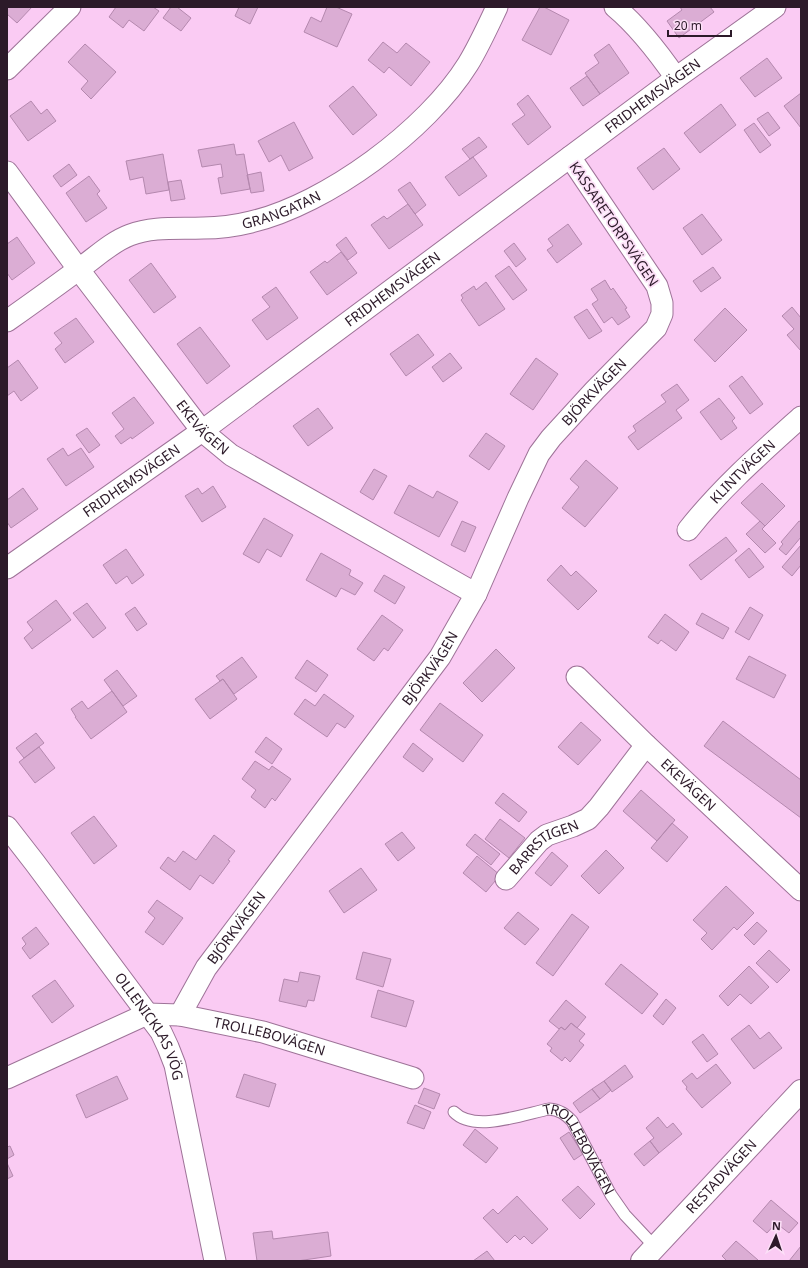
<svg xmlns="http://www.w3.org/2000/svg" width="808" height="1268" viewBox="0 0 808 1268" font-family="'Noto Sans',sans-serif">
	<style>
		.building { fill: #dbadd4; stroke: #b488ae }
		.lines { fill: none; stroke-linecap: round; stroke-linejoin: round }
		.lane-casing { stroke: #9e7398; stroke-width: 13 }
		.street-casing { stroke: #9e7398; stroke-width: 23 }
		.secondary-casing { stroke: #9e7398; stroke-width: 24 }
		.lane { stroke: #fff; stroke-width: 11 }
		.street { stroke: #fff; stroke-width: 21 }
		.secondary { stroke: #fff; stroke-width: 22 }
		.labels { text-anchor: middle; stroke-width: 3.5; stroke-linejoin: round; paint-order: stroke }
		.street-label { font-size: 14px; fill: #2c1a29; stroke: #fcdff7 }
	</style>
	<rect width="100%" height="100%" fill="#facbf3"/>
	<path class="building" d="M7 7H32L17 23 7 14Z
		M116 7H153L159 11 144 31 129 20 123 28 109 17Z
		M171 7H177L191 18 181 31 163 18Z
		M239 7H258L250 24 235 16Z
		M327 7H336L352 14 337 47 304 32 311 17 321 22Z
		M540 7H544L569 20 551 55 522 40Z
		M680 7H710L714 12 679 38 667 21 682 10Z
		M383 42 397 53 406 43 430 62 411 86 389 67 384 73 368 60Z
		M85 44 116 72 91 99 81 89 88 81 68 62Z
		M609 44 629 73 600 94 585 73 599 63 594 55Z
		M767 58 782 78 755 97 740 78Z
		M587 76 600 94 583 106 570 88Z
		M353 86 377 115 353 135 329 106Z
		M801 93V128L784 106Z
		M528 95 551 127 528 145 512 124 525 115 517 104Z
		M31 101 41 114 47 109 56 121 28 141 10 116Z
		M721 104 736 125 700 153 684 133Z
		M768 112 780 128 769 136 757 119Z
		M294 122 313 158 289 171 281 155 269 162 258 141Z
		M754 123 771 145 760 153 744 130Z
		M479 137 487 147 470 159 462 149Z
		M234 144 236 155 244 154 250 189 221 194 218 178 223 177 221 164 202 167 198 150Z
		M664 148 680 169 653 190 637 168Z
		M163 154 169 190 146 194 143 177 130 180 126 161Z
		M473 157 487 176 459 196 445 177Z
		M69 164 77 175 61 187 53 176Z
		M261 172 264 191 251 193 247 175Z
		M89 176 100 191 97 194 107 208 86 222 66 193Z
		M181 180 185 199 171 201 168 182Z
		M410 182 426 205 415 214 398 190Z
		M408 204 423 225 389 249 371 225 384 216 387 219Z
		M702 214 722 240 702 255 683 228Z
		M568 224 582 244 557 263 547 250 553 246 548 239Z
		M17 237 35 263 12 280 7 273V244Z
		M346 237 357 253 348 260 336 245Z
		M514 243 526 259 516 267 504 251Z
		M341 252 357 273 327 295 310 272 325 261 327 263Z
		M151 263 176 297 154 313 129 280Z
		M509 266 527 290 513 300 495 276Z
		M713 267 721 278 701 292 693 281Z
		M605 280 611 290 613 288 627 308 625 309 630 317 618 325 612 317 604 323 592 304 598 300 591 289Z
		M486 282 505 309 479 326 461 300 463 298 461 295 474 286 476 290Z
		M276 287 298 318 267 340 252 320 270 307 262 297Z
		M792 307 801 318V351L787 335 794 329 782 316Z
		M725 308 747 330 715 362 694 340Z
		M587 309 602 331 589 339 574 317Z
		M76 318 94 342 65 363 55 349 62 343 54 333Z
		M200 327 230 366 207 384 177 344Z
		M418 334 434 355 406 376 390 354Z
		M450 353 462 368 443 382 432 367Z
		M536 358 558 374 533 410 510 394Z
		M18 360 38 388 21 401 14 391 7 396V368Z
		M742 376 763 404 750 414 729 386Z
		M677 384 689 400 676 410 682 418 638 450 628 437 636 431 633 426 666 402 661 395Z
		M134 397 154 423 132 439 131 437 121 444 115 436 124 429 112 413Z
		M719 398 735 418 732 421 737 428 721 440 700 412Z
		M318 408 333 428 308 446 293 426Z
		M87 428 100 445 89 453 76 435Z
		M486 433 505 446 489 470 469 456Z
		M63 448 68 456 81 448 94 467 66 486 47 459Z
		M586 460 618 488 585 527 562 508 579 487 570 479Z
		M374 469 387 476 373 500 360 492Z
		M762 483 785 506 765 526 741 503Z
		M409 485 433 498 437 491 458 502 439 537 394 513Z
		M213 486 226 507 202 522 185 496 198 488 202 494Z
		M23 488 38 509 11 528 7 522V500Z
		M264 518 293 535 281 557 267 549 259 563 243 554Z
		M462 521 476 527 465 552 451 545Z
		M760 521 765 526 762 529 776 543 765 553 746 534Z
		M799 521 801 522V537L786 555 779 549 783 544 781 542Z
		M726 537 737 551 701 580 689 565Z
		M801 545V565L792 576 782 567Z
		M749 548 764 567 749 578 735 560Z
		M126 549 144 575 132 584 127 576 116 584 103 565Z
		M321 553 351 570 349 575 363 583 355 595 341 588 336 597 306 580Z
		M561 565 571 576 576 571 597 591 578 610 547 580Z
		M384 575 405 587 395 604 374 591Z
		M56 600 71 620 32 649 24 638 33 630 27 622Z
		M87 603 106 628 93 638 73 613Z
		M135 607 147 624 137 631 125 614Z
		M750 607 763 615 749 640 735 632Z
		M702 613 729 628 723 639 696 624Z
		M665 614 689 632 676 651 661 640 658 644 648 637Z
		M382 615 403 630 388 651 384 648 374 661 357 649Z
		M496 649 515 668 482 702 463 683Z
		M749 656 786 675 774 698 736 679Z
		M242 657 257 677 234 694 223 679 220 681 216 676Z
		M307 660 328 675 316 692 295 678Z
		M117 670 137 696 123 706 104 680Z
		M223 679 237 699 210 719 195 699Z
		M112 691 127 712 91 739 75 717H76L71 709 82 701 88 709Z
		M324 694 354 716 345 728 337 723 327 737 294 714 305 699 315 706Z
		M440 703 483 735 463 762 420 730Z
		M723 721 801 780V818L704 746Z
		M581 722 601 740 578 765 558 747Z
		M36 733 44 743 24 758 16 748Z
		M266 737 282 749 272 764 255 752Z
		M413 743 433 759 423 772 403 757Z
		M39 747 55 768 35 783 19 762Z
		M255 761 269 770 272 766 291 779 275 801 272 798 265 808 251 797 256 790 242 779Z
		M641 790 675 820 657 841 623 811Z
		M503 793 527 812 519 822 495 803Z
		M94 816 117 846 94 864 71 833Z
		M500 819 525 838 509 858 485 839Z
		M672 823 688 837 667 862 651 848Z
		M402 832 415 848 398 861 385 844Z
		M475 834 500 854 491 865 466 845Z
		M214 835 235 851 228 860 230 861 213 884 200 875 190 890 160 868 168 857 175 862 183 851 196 860Z
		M606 850 624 868 599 894 581 876Z
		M552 852 568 866 551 886 535 873Z
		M477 856 500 875 486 892 463 873Z
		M361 868 377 890 344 913 329 891Z
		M726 886 754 913 737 930 734 927 712 950 701 939 707 933 693 920Z
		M157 900 183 918 163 945 145 932 155 918 148 912Z
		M518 912 539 929 525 945 504 928Z
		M572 914 589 927 553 976 536 963Z
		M757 922 767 931 754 945 744 935Z
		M36 927 49 944 30 959 22 948 26 944 22 938Z
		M769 950 790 970 777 983 756 963Z
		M363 952 391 959 383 987 356 979Z
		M621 964 658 994 642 1014 605 984Z
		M749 966 769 987 751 1004 740 994 728 1006 719 996Z
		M300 972 320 976 314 1001 308 1000 306 1007 279 1001 284 979 298 982Z
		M55 980 74 1006 52 1023 32 996Z
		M378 990 414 1001 406 1027 371 1017Z
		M666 999 676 1008 663 1025 653 1016Z
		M566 1000 586 1017 577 1028 571 1023 565 1030 561 1027 559 1029 549 1021Z
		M571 1023 585 1034 579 1041 584 1045 570 1062 565 1057 562 1061 550 1051 552 1048 547 1044 561 1027 565 1030Z
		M749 1025 760 1039 769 1032 782 1048 754 1069 731 1039Z
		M703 1034 718 1054 707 1062 692 1042Z
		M716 1064 731 1083 702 1108 686 1089 687 1087 682 1081 692 1073 697 1079Z
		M625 1065 633 1077 612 1092 604 1081Z
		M244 1074 276 1084 269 1107 236 1097Z
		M117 1076 128 1099 86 1118 76 1095Z
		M604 1081 611 1090 600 1099 592 1089Z
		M424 1088 440 1094 434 1109 418 1103Z
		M592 1089 600 1099 580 1113 573 1103Z
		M415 1105 431 1112 424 1129 407 1123Z
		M658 1117 667 1128 673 1123 682 1134 659 1153 650 1141 654 1138 646 1128Z
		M475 1129 498 1148 486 1163 463 1145Z
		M569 1132 583 1154 574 1160 560 1138Z
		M650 1141 659 1153 644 1166 634 1154Z
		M10 1146 14 1155 7 1159V1147Z
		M7 1163 13 1176 7 1179Z
		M578 1186 595 1204 580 1219 562 1200Z
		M517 1196 548 1229 532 1244 524 1236 520 1240 515 1235 507 1243 483 1218 493 1209 498 1214Z
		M771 1200 798 1223 789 1233 776 1223 767 1233 753 1221Z
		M272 1231 273 1239 328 1232 331 1256 297 1261H257L253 1233Z
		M736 1241 758 1260V1261H727L722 1256Z
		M801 1246V1261H789Z
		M487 1251 495 1261H473Z"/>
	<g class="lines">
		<defs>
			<g id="lane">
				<path id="s1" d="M454 1112C474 1133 524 1114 549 1109 560 1110 565 1114 572 1121L611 1195 625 1215 655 1247"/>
			</g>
			<g id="street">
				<path d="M615 7C639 27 658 52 676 78"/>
				<path d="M7 69 70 7"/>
				<path id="s2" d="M7 172 79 270 202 431 231 455 476 594"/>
				<path id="s3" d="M7 321C31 304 55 287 79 269 95 258 111 242 130 235 153 226 179 229 203 228 219 228 235 226 251 222 327 204 427 130 468 64 479 46 488 26 497 7"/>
				<path id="s4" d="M688 530C721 488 761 453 801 417"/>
				<path id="s5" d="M7 568 202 431 676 78 775 7"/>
				<path id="s6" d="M577 677 646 745 801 890"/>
				<path id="s7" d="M7 827 35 863 161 1032 168 1047 175 1065 215 1261"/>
				<path id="s8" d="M506 879 539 841 547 835 573 826 588 819 599 807 646 745"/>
				<path id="s9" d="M180 1015 206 968 440 657 476 594 518 498 539 454 551 438 595 390 656 328 662 314V303L657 286 570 157"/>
				<path id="s10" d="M7 1078 147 1014 180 1015 263 1032 413 1078"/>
			</g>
			<g id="secondary">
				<path id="s11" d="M642 1261 801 1091"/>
			</g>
		</defs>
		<use href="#lane" class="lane-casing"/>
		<use href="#street" class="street-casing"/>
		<use href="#secondary" class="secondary-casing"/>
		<use href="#lane" class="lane"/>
		<use href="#street" class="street"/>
		<use href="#secondary" class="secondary"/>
	</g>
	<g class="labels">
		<g class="street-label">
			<text dy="5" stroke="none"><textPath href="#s5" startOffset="800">FRIDHEMSVÄGEN</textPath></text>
			<text dy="5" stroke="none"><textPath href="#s3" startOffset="305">GRANGATAN</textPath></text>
			<text transform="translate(614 224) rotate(56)" y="5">KASSARETORPSVÄGEN</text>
			<text dy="5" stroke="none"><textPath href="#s5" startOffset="476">FRIDHEMSVÄGEN</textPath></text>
			<text dy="5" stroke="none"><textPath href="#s9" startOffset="752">BJÖRKVÄGEN</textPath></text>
			<text dy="5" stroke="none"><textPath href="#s2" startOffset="322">EKEVÄGEN</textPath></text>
			<text dy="5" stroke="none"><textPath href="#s4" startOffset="80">KLINTVÄGEN</textPath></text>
			<text dy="5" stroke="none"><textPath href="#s5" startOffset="152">FRIDHEMSVÄGEN</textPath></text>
			<text dy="5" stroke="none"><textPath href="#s9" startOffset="428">BJÖRKVÄGEN</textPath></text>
			<text dy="5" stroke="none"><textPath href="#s6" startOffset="155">EKEVÄGEN</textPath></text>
			<text dy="5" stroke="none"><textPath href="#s8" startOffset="51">BARRSTIGEN</textPath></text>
			<text dy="5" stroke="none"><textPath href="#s9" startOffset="104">BJÖRKVÄGEN</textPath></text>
			<text dy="5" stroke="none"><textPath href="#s7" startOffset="246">OLLENICKLAS VÖG</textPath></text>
			<text dy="5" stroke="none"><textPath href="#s10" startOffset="279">TROLLEBOVÄGEN</textPath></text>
			<text dy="5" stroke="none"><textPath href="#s1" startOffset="150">TROLLEBOVÄGEN</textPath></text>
			<text dy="5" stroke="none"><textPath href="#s11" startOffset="116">RESTADVÄGEN</textPath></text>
		</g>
	</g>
	<rect width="808" height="1268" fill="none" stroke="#2c1a29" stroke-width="16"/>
	<g transform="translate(776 1236) rotate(3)" stroke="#fcdff7" stroke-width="3" paint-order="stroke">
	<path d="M0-3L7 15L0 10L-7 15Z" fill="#2c1a29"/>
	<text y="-6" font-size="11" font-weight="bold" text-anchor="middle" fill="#2c1a29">N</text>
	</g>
	<path d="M668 30v6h63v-6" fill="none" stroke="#2c1a29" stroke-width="2"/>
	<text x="674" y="30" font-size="12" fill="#2c1a29" stroke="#fcdff7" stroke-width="3" paint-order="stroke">20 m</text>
</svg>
